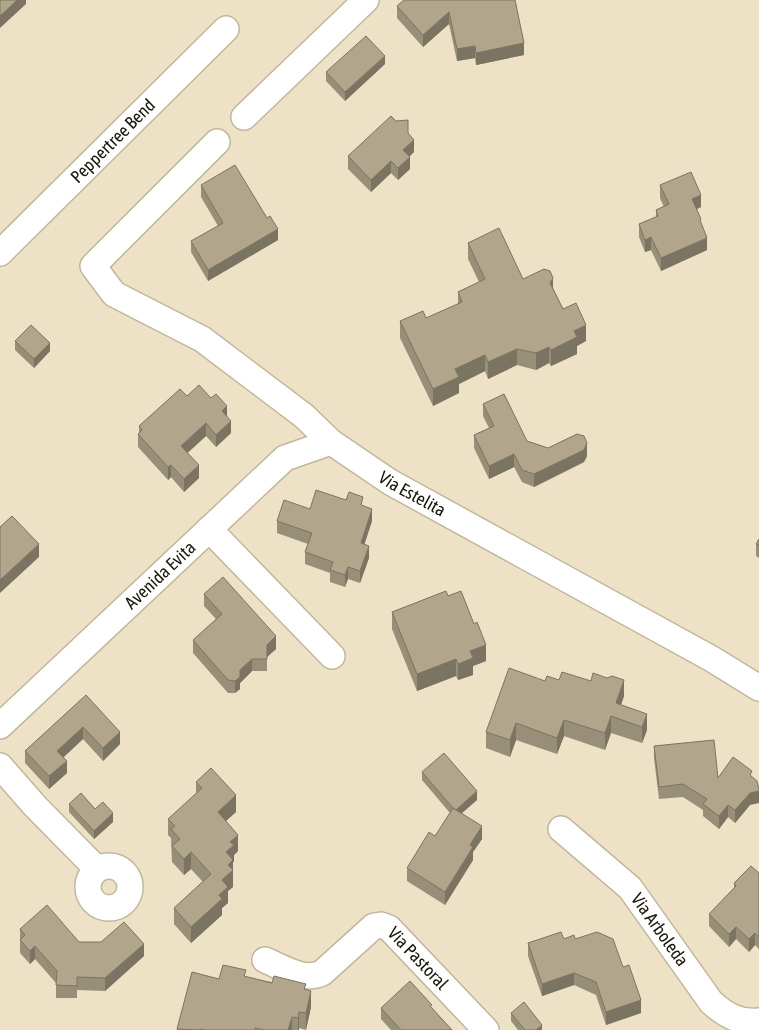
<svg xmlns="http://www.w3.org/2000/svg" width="759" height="1030" viewBox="0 0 759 1030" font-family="'Asap Condensed',sans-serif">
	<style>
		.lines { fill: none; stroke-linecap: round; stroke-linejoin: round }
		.minor-casing { stroke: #c2b79c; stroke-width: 28 }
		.minor { stroke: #fff; stroke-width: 25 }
		.wall { fill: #988f78 }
		.shaded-wall { fill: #7c7462 }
		.building { fill: #b1a68c; stroke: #7c7462 }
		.labels { text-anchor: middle; stroke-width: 4.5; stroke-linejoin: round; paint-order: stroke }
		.street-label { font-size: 18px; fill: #1b170d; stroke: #fff }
	</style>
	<rect width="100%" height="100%" fill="#ede1c6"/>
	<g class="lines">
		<defs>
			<g id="minor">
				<path d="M244 117 366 0"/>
				<path id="s1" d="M217 142 93 266 114 294 202 339 304 416 331 442 390 482 712 659 759 688"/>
				<path id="s2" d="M0 253 226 29"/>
				<path d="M209 529 332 656"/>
				<path id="s3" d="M0 726 285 458 331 442"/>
				<path d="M0 766 35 806 97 869"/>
				<path id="s4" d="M561 829 630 888 711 1002C725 1015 739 1023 759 1021"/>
				<circle cx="109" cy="887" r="21"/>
				<path id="s5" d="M265 960C282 967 304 982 322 973L374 926 381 925 389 928 486 1030"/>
			</g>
		</defs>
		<use href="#minor" class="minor-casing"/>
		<use href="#minor" class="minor"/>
	</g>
	<path class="wall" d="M515 0 524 55 476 65 475 58 457 61 449 24 423 47 397 18V6Z
		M385 64 345 101 326 81V72Z
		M408 133 414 152 410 156V169L398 180 391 173 371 192 348 169V156Z
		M201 185 278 240 208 281 191 252V241L218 226 201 197Z
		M660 185 701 207 697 209 707 250 661 271 651 250 645 252 639 237V224L656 217V210L664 207 660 198Z
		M468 243 523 279 553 288 563 309 586 341 577 346V354L551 366 549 363 536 370 517 365 488 379 485 371 459 384V393L433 406 400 338V321L426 318 458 304V292L479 282 468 259Z
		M15 341 50 351 34 368 15 350Z
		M187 396 227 416 231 433 216 447 206 436 187 453 199 478 184 492 171 477 168 480 138 447V434L139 433V426Z
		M483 404 527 441 548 448 587 456 584 462 534 487 522 482 514 467 489 479 474 448V435L489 428 483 416Z
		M363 506 372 521 364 544 369 558 360 583 348 579 345 587 330 582V573L305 564V552L308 544 277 533V521L310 509Z
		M759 539V558L756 556V544Z
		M204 594 276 649 267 657V671H252L240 683V689L235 693H228L193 653V640L216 619 204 606Z
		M448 596 486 661 473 666V675L458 680 456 676 417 691 392 629V612Z
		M559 680 624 696 621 705 647 730 642 743 611 733 605 750 564 736 557 754 516 740 510 757 486 748V732L545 681Z
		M86 695 120 744 103 761 83 739 64 757 67 773 49 789 25 763V751Z
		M654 746 718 778 750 805 735 823 728 817 719 829 703 816V810L683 797 659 799 654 758Z
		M422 772 477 800 462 813 482 839 473 852V860L445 905 407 881V868L435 836 450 813 422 780Z
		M196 782 236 812 226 821 238 851 234 855V862H233V887L228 891V903L222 908V915L191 943 174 924V908L203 882 191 869 184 875 172 862 171 838 168 835V819L196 794Z
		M69 804 95 809 113 822 94 839 69 812Z
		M759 873V949L755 945 749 952 736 939 729 947 709 926V914L734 889V883Z
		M20 929 79 942 144 956 105 991 77 990V998H56V983L35 959 30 964 20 953Z
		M564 939H575L623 967 641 1013 606 1025 596 995 574 985 542 996 528 956V943Z
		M192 972 219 979 246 977 306 989 311 1007 306 1030 299 1028V1030H177Z
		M381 1008H432L452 1030H391L381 1019Z
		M511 1013 542 1030H518L511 1021Z"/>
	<path class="shaded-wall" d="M17 0H26V4L0 28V16Z
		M449 12V24L423 47V35Z
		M524 43V55L476 65V53Z
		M475 46V58L457 61V49Z
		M385 56V64L345 101V92Z
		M414 140V152L403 162V150Z
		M410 157V169L398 180V168Z
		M391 161V173L371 192V180Z
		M701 195V207L692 211V199Z
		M278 229V240L208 281V270Z
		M651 237V250L645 252V240Z
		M707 238V250L661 271V258Z
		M553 278V294L550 283Z
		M586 325V341L577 346V354L551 366V350L574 331Z
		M50 343V351L34 368V359Z
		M549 347V363L536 370V353Z
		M517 349V365L488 379V362Z
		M485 355V371L459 384V393L433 406V389L455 369Z
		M227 406V419L222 411Z
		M231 421V433L216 447V435Z
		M206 423V436L181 459V446Z
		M587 443V456L584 462 534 487V474Z
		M514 454V467L489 479V466Z
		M171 465V477L168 480V467Z
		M199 465V478L184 492V479Z
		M372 509V521L361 555V543Z
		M39 544V557L0 593V580Z
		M369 546V558L360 583V571Z
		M348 567V579L345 587V575Z
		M276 636V649L267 657V645Z
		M486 645V661L473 666V675L458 680V664L470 651Z
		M252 659V671L240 683V689L235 693V681L240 670Z
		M456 659V676L417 691V674Z
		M624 680V696L616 719V703Z
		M647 714V730L642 743V727Z
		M611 716V733L605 750V733Z
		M564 720V736L557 754V738Z
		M516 723V740L510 757V740Z
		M83 727V739L57 763V751Z
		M120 732V744L103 761V748Z
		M67 761V773L49 789V776Z
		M477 791V800L455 819V811Z
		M759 791V803L750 805 735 823V810L750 793Z
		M236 795V812L218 828V812Z
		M728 805V817L719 829V816Z
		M113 813V822L94 839V831Z
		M482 826V839L473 852V860L445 905V892L470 845Z
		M238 835V851L234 855V862H233V887L228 891V903L222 908V915L191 943V927L219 895 222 880 226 852 230 842Z
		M191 852V869L184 875V859Z
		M736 927V939L729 947V934Z
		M755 933V945L749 952V939Z
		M144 944V956L105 991V978Z
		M35 946V959L30 964V951Z
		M574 973V985L542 996V984Z
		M311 991V1007L306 1030V1013Z
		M641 1000V1013L606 1025V1012Z
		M299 1012V1030H298V1018Z
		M292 1017V1030H288Z
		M542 1025V1030H536Z"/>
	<path class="building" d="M0 0H17L0 16Z
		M404 0H515L524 43 476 53 475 46 457 49 449 12 423 35 397 6Z
		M366 36 385 56 345 92 326 72Z
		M391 116 396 121 408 120V133L414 140 403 150 410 157 398 168 391 161 371 180 348 156Z
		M235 165 267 218 270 216 278 229 208 270 191 241 223 223 201 185Z
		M691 172 701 195 692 199 701 219 700 220 707 238 661 258 651 237 645 240 639 224 658 216 656 210 669 204 660 185Z
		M499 228 523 279 544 269 550 271 553 278 550 283 563 309 576 303 586 325 574 331 577 337 551 350 549 347 536 353 517 349 488 362 485 355 455 369 459 377 433 389 400 321 423 311 426 318 462 302 458 292 485 279 468 243Z
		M31 325 50 343 34 359 15 341Z
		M199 385 211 398 216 394 227 406 222 411 231 421 216 435 206 423 181 446 199 465 184 479 171 465 168 467 138 434 142 430 139 426 180 389 187 396Z
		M504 394 527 441 548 448 577 434 584 436 587 443 584 450 534 474 522 470 514 454 489 466 474 435 494 426 483 404Z
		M316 490 346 500 349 492 363 497 361 505 372 509 361 543 369 546 360 571 348 567 345 575 330 570 333 562 305 552 312 533 277 521 284 500 310 509Z
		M12 516 39 544 0 580V527Z
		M759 539V545L756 544Z
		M223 577 276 636 267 645V659H252L240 670V677L235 681 228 680 193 640 222 614 204 594Z
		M446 591 448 596 461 591 474 624 477 622 486 645 470 651 473 658 458 664 456 659 417 674 392 612Z
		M509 668 545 681 547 676 559 680 562 672 591 681 593 673 607 678 612 676 624 680 616 703 647 714 642 727 611 716 605 733 564 720 557 738 516 723 510 740 486 732Z
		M86 695 120 732 103 748 83 727 57 751 67 761 49 776 25 751Z
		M714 740 718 778 733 757 752 771 750 775 757 781 759 790V791L750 793 735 810 728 805 719 816 703 804 707 799 683 784 659 787 654 746Z
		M444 753 477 791 456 810 453 808 422 772Z
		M211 768 236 795 218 812 238 835 230 842 234 845 226 852 233 860 228 865 233 870 222 880 228 887 219 895 222 899 191 927 174 908 211 874 191 852 184 859 172 846 180 839 171 829 175 826 168 819 202 788 196 782Z
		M81 793 95 809 103 802 113 813 94 831 69 804Z
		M453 808 482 826 470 845 473 847 445 892 407 868 429 832 435 836Z
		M751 866 759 873V937L755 933 749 939 736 927 729 934 709 914 736 886 734 883Z
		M47 905 79 942H101L124 922 144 944 105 978 77 977V986L56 985 57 971 35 946 30 951 20 940 25 935 20 929Z
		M561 932 564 939 574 935 575 939 597 932 613 939 623 967 629 965 641 1000 606 1012 596 982 574 973 542 984 528 943Z
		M223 965 246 970 244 976 272 983 274 976 306 984 304 989 311 991 306 1013 299 1012 298 1018 292 1017 288 1030H264L255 1028V1030H205L200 1029V1030L177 1029 192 972 219 979Z
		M410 981 432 1005 430 1006 452 1030H401L381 1008Z
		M524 1002 542 1025 536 1030H525L511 1013Z"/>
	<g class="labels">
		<g class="street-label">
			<text dy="6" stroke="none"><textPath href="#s2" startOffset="159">Peppertree Bend</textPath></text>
			<text dy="6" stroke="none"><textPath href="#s1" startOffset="571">Via Estelita</textPath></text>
			<text dy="6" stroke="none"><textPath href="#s3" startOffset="220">Avenida Evita</textPath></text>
			<text dy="6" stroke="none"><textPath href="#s4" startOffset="142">Via Arboleda</textPath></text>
			<text dy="6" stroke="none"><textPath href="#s5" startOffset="188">Via Pastoral</textPath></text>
		</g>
	</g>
</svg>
